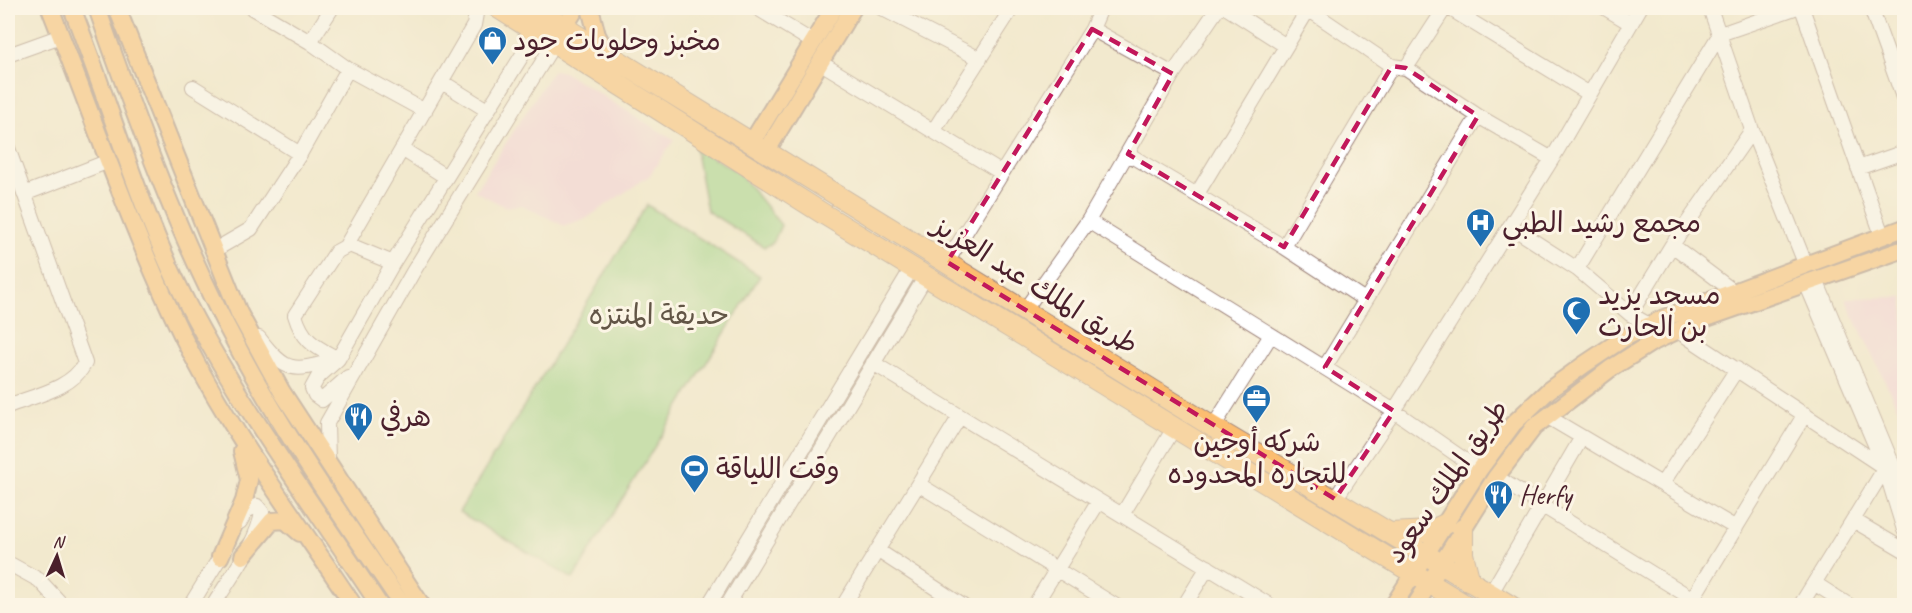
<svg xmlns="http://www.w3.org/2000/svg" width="1912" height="613" viewBox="0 0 1912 613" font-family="Caveat,'Playpen Sans Arabic',sans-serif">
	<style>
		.built { fill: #f4cfde }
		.green { fill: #99d386; stroke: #727958; stroke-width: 1.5 }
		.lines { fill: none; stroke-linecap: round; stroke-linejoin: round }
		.minor-casing { stroke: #9e847c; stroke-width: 16 }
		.major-casing { stroke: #9e847c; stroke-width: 20 }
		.highway-casing { stroke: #9e847c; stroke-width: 22 }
		.minor { stroke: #fff; stroke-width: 14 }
		.major { stroke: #fcbd6f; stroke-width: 16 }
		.highway { stroke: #fcbd6f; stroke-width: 20 }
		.marked { fill: none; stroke: #c2185b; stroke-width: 4.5; stroke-dasharray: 12 8; stroke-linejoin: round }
		.labels { text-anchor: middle; stroke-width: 6; stroke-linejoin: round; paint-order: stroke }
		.poi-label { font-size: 28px; fill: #4a1f2b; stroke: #fcf5e5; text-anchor: start }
		.street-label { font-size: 28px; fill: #4a1f2b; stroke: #fcf5e5 }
		.park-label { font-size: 28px; fill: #625546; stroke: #fcf5e5 }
	</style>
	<rect width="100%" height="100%" fill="#fcf5e5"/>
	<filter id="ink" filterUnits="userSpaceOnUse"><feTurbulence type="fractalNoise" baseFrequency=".0167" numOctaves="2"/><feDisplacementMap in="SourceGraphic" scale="12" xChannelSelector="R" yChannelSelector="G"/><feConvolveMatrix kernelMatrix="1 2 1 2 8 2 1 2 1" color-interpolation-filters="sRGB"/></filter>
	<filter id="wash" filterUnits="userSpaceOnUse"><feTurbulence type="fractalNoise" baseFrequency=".008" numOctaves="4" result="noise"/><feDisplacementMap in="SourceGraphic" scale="24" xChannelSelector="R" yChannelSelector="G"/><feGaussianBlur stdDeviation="1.35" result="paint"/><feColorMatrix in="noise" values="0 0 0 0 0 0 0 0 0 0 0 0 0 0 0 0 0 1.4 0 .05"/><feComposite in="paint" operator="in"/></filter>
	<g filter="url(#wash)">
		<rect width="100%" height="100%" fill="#f2e9ce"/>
		<path class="built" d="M553 70 564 72 674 140 649 176 587 218 564 226 522 205 505 207 475 191Z
			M1904 297V421L1845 298Z"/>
		<path class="green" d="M695 147 738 172 781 225 773 243 764 247 707 211Z
			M647 205 760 276 573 579 459 512Z"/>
	</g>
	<g filter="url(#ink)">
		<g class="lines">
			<defs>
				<path id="minor" d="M252 8 310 42
					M757 8 813 42
					M881 8 980 59
					M1227 8 1286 46
					M1449 8 1588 93
					M1605 8 1630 23
					M1710 8 1752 130 1805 263
					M1802 8 1882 235
					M1871 8 1904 100
					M1308 9 1392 66 1406 68 1478 116 1552 159
					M1092 29 1173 74
					M8 55 61 36
					M821 63 1002 173 1092 29 1101 8
					M1406 68 1445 8
					M348 69 425 111
					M442 82 487 110
					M193 87 300 154
					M934 130 1012 8
					M8 148 85 363C72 389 33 396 8 406
					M402 149 446 177
					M1128 154 1284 247 1365 300
					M1858 168 1904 152
					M24 194 109 161
					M1197 194 1309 8
					M1088 221 1394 411 1479 470
					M1510 226 1577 269 1630 314 1649 325
					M1672 245 1733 291
					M1284 247 1392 66
					M213 251 251 229 300 154 348 69 310 42 332 8
					M947 262 1002 173
					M393 263 347 244 474 25 477 8
					M1577 269 1720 34 1795 8
					M1816 280 1904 492
					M1806 283 1885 468 1904 530
					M1024 311 1088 221 1173 74 1218 8
					M1630 314 1672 245 1752 130
					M1678 331 1885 468
					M259 338C288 376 295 371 338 359L393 263 541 25
					M873 363 1271 606
					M1325 367 1478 116
					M348 377 322 400 315 395 312 388 318 377 338 359C316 347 303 342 295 315L336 252 349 245
					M1548 417 1736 528
					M1213 427 1271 335
					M328 461 327 423 413 272 558 37
					M1496 477 1693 599
					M918 484 1116 606
					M1662 484 1737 369
					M1335 499 1394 411 1552 159 1640 8
					M1122 515 1174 428
					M1853 520 1904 550
					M877 550 963 606
					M8 563 39 580 63 606
					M1814 583 1850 606
					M1491 593 1582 437
					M190 606 225 549
					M213 606C229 579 258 542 262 512L257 506 246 511 240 522
					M708 606 912 268
					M727 606 926 276
					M843 606 960 416
					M1034 606 1099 501
					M1184 606 1208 567
					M1688 606 1805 414
					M1800 606 1885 468 1889 466"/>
				<path id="major" d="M50 8C93 117 131 230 183 337 230 432 295 517 354 606
					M72 8C111 107 140 212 189 307 244 412 315 507 380 606
					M97 8C136 119 180 241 236 344 284 435 345 521 403 606
					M117 8 239 313 282 392 422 606
					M590 8 597 35 605 50
					M565 26 576 8
					M752 142 834 8
					M766 152 853 8
					M243 556 272 521 285 520 300 533
					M220 557 244 501 249 480 242 451
					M1393 606 1479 470 1513 424 1549 390 1585 364 1624 338 1664 318 1904 228
					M1415 606 1496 477 1534 427 1610 369 1651 343 1698 321 1904 249"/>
				<path id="highway" d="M498 8 822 213 1467 606
					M533 8 1213 427 1511 606
					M1463 529V554L1470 582
					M1390 533 1430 531 1445 524"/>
			</defs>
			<use href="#minor" class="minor-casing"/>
			<use href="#major" class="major-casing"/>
			<use href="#highway" class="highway-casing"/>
			<use href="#minor" class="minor"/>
			<use href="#major" class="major"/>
			<use href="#highway" class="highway"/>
		</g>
	</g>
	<path d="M0 0H1912V613H0ZM1092 29 1173 74 1128 154 1284 247 1392 66 1406 68 1478 116 1325 367 1394 411 1335 499 947 262Z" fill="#f2e9ce" fill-opacity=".55" fill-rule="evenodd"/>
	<path class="marked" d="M1092 29 1173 74 1128 154 1284 247 1392 66 1406 68 1478 116 1325 367 1394 411 1335 499 947 262Z"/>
	<defs>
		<symbol id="shop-pin" viewBox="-11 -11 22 30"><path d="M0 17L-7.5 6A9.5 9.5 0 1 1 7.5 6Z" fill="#1f6fb2" stroke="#fcf5e5"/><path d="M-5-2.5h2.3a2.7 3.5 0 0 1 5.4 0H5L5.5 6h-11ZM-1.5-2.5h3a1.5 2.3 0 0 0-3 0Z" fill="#fff"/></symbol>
		<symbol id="hospital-pin" viewBox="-11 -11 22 30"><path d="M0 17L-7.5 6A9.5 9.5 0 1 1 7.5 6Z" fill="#1f6fb2" stroke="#fcf5e5"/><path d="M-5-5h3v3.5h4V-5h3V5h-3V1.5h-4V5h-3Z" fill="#fff"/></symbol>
		<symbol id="mosque-pin" viewBox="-11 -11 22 30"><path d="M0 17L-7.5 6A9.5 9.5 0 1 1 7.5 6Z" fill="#1f6fb2" stroke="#fcf5e5"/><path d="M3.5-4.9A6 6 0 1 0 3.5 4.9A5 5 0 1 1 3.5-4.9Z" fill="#fff"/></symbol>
		<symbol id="office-pin" viewBox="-11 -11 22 30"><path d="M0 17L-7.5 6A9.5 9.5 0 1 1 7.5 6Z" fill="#1f6fb2" stroke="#fcf5e5"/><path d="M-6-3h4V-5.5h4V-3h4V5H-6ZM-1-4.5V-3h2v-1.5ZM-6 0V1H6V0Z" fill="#fff"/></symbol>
		<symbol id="restaurant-pin" viewBox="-11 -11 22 30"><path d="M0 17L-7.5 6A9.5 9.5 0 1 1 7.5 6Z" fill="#1f6fb2" stroke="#fcf5e5"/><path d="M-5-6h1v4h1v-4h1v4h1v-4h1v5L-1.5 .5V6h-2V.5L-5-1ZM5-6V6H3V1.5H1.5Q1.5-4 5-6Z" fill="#fff"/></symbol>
		<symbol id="stadium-pin" viewBox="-11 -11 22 30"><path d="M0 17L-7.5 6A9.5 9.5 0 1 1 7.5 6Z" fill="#1f6fb2" stroke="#fcf5e5"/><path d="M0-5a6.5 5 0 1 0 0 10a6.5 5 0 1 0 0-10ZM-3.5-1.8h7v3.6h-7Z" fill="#fff"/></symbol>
	</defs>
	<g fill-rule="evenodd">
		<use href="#shop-pin" x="476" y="24" width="33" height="45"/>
		<use href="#hospital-pin" x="1464" y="206" width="33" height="45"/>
		<use href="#mosque-pin" x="1560" y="294" width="33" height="45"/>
		<use href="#office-pin" x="1240" y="382" width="33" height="45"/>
		<use href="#restaurant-pin" x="342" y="400" width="33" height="45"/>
		<use href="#stadium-pin" x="678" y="452" width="33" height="45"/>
		<use href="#restaurant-pin" x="1482" y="478" width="33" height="45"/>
	</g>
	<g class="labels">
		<g class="poi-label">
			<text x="513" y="50">مخبز وحلويات جود</text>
			<text x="1502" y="232">مجمع رشيد الطبي</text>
			<text x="1598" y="304">مسجد يزيد<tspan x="1598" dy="32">بن الحارث</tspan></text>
			<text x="380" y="426">هرفي</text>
			<text x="1257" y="451" text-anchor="middle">شركه أوجين<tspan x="1257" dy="32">للتجاره المحدوده</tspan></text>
			<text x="716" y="478">وقت اللياقة</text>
			<text x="1519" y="504">Herfy</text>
		</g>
		<g class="street-label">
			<text transform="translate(1036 284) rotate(32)" y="10">طريق الملك عبد العزيز</text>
			<text transform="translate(1446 481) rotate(-55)" y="10">طريق الملك سعود</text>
		</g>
		<g class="park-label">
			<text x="659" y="324">حديقة المنتزه</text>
		</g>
	</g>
	<rect width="1912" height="613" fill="none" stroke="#fcf5e5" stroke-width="30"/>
	<g transform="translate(57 556) rotate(4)" stroke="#fcf5e5" stroke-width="4.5" paint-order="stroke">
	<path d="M0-4.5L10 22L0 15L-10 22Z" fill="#4a1f2b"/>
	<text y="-9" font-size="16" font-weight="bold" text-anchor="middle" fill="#4a1f2b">N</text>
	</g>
</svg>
